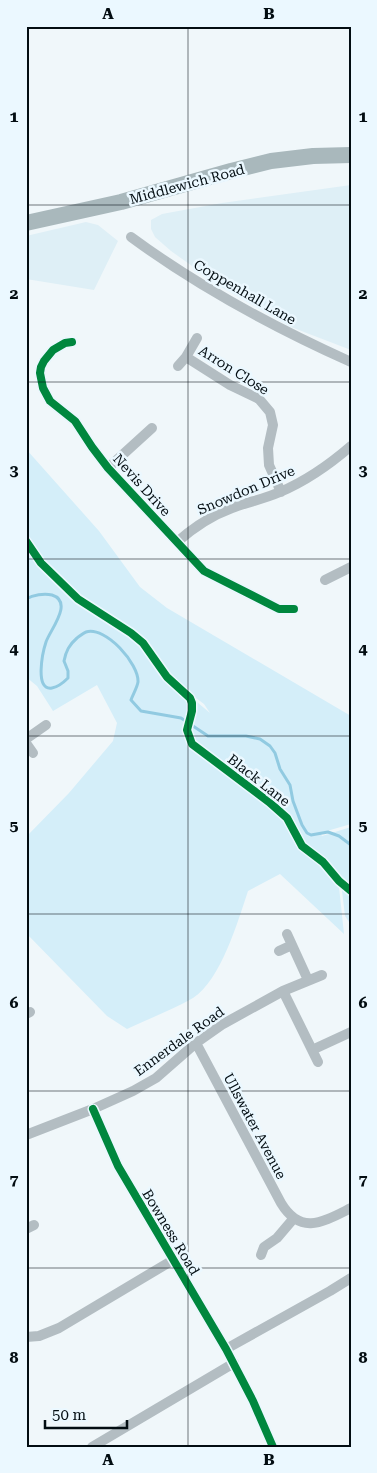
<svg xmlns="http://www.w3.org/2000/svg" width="377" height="1473" viewBox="0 0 377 1473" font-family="'Roboto Serif',serif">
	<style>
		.built { fill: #deeff6 }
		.green { fill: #d4eef9; fill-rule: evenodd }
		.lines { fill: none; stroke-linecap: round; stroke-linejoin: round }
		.stream { stroke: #91cae1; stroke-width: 3 }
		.minor { stroke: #b3bdc2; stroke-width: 10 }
		.trunk { stroke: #a9b8bc; stroke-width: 16 }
		.cycleway-casing { stroke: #ebf8ff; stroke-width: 11 }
		.cycleway { stroke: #00873e; stroke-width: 8 }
		.grid { fill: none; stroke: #030d12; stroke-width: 1; stroke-opacity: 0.55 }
		.labels { text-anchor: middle; stroke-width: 5; stroke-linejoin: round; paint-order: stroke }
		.street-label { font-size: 14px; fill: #030d12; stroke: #ebf8ff }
		.neatline { fill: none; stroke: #030d12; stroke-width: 2 }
		.grid-label { font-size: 16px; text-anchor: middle; font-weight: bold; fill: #030d12 }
	</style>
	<rect width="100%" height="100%" fill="#f0f7fa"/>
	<path class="built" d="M351 185V350L291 327 223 288 171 251 155 237 151 229V220L162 214 222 203Z
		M86 222 98 225 118 241 94 290 26 279V236Z"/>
	<path class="green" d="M26 449 99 531 140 587 167 608 351 716V824L320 833 322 836 351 827V925L345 916 340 874 332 867 339 887 344 934 280 874 248 891C238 921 221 980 193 998 172 1010 148 1019 127 1029L107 1016 26 933V837L69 793 113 741 117 723 97 685 53 711 37 686 26 677ZM165 675 204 704 210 713Z"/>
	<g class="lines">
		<path class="stream" d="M26 599C33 595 44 593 52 595 74 602 50 630 46 642 43 651 34 691 52 688 58 687 64 682 68 678V671L64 661C66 651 69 645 77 638 80 636 83 633 86 632 106 626 139 664 138 682 137 688 133 694 131 700L141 711 181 718 208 736H246L260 739 270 746 275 753 280 769 290 785 293 801 302 825 307 833 311 835 328 832 339 836 351 845"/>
		<path class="minor" d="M131 237C199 287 273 327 351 362
			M72 342 65 343 53 350 44 361 41 367 40 373 43 388 50 401 75 421 92 447 108 468 204 571 279 609H294
			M186 357 230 385 259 399 270 412 273 425 268 448 269 465 281 492
			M178 366 186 357 197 338
			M108 468 152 428
			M177 542C194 527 210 516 232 508 248 502 264 499 280 492 306 481 329 465 351 446
			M325 580 351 567
			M26 739 46 725
			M26 743 33 753
			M287 934 308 980
			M279 951 292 945
			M283 991 318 1062
			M26 1014 30 1012
			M196 1043 281 1203C301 1236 323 1222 351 1208
			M312 1050 351 1032
			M93 1109 118 1166 226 1349 253 1401 273 1447
			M26 1135 93 1109 133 1091 156 1078 196 1043 223 1024 283 991 322 975
			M26 1229 34 1225
			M261 1255 264 1247 277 1238 294 1218
			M26 1337 39 1336 59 1328 173 1260
			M226 1349 330 1291 351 1278
			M92 1447 234 1363"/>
		<path class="trunk" d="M26 223 121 202 231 171 271 161 313 156 351 155"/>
		<defs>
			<path id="cycleway" d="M72 342 65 343 53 350 44 361 41 367 40 373 43 388 50 401 75 421 92 447 108 468 204 571 279 609H294
				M26 541 41 563 78 599 131 633 143 643 167 677 190 698 192 703V711L187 730 192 744 269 802 287 818 302 846 323 862 339 881 351 891
				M93 1109 118 1166 226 1349 253 1401 273 1447"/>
		</defs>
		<use href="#cycleway" class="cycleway-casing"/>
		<use href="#cycleway" class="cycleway"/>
	</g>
	<path class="grid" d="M188 26V1447M26 205H351M26 382H351M26 559H351M26 736H351M26 914H351M26 1091H351M26 1268H351"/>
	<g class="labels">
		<g class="street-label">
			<text transform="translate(187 184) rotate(-15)" y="5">Middlewich Road</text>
			<text transform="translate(245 292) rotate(30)" y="5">Coppenhall Lane</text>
			<text transform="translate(234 370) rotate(32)" y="5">Arron Close</text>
			<text transform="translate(142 485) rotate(48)" y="5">Nevis Drive</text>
			<text transform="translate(246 490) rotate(-23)" y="5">Snowdon Drive</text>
			<text transform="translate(259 780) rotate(38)" y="5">Black Lane</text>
			<text transform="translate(179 1041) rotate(-36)" y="5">Ennerdale Road</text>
			<text transform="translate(255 1126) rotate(62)" y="5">Ullswater Avenue</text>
			<text transform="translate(171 1232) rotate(59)" y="5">Bowness Road</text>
		</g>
	</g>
	<rect width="377" height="1473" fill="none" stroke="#ebf8ff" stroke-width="55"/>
	<path d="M45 1420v8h82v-8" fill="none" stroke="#030d12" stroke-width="2.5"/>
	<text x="52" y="1420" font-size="15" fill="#030d12" stroke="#ebf8ff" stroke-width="4" paint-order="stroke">50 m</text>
	<rect x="28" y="28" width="322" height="1418" class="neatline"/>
	<g class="grid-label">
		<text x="108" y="19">A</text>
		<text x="269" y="19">B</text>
		<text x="14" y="122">1</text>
		<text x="363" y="122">1</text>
		<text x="14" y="299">2</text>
		<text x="363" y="299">2</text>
		<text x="14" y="476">3</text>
		<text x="363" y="476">3</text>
		<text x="14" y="654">4</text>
		<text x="363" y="654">4</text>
		<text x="14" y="831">5</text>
		<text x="363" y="831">5</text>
		<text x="14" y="1008">6</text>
		<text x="363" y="1008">6</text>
		<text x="14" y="1185">7</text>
		<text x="363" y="1185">7</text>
		<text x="14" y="1363">8</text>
		<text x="363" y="1363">8</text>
		<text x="108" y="1465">A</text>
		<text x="269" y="1465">B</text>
	</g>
</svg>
